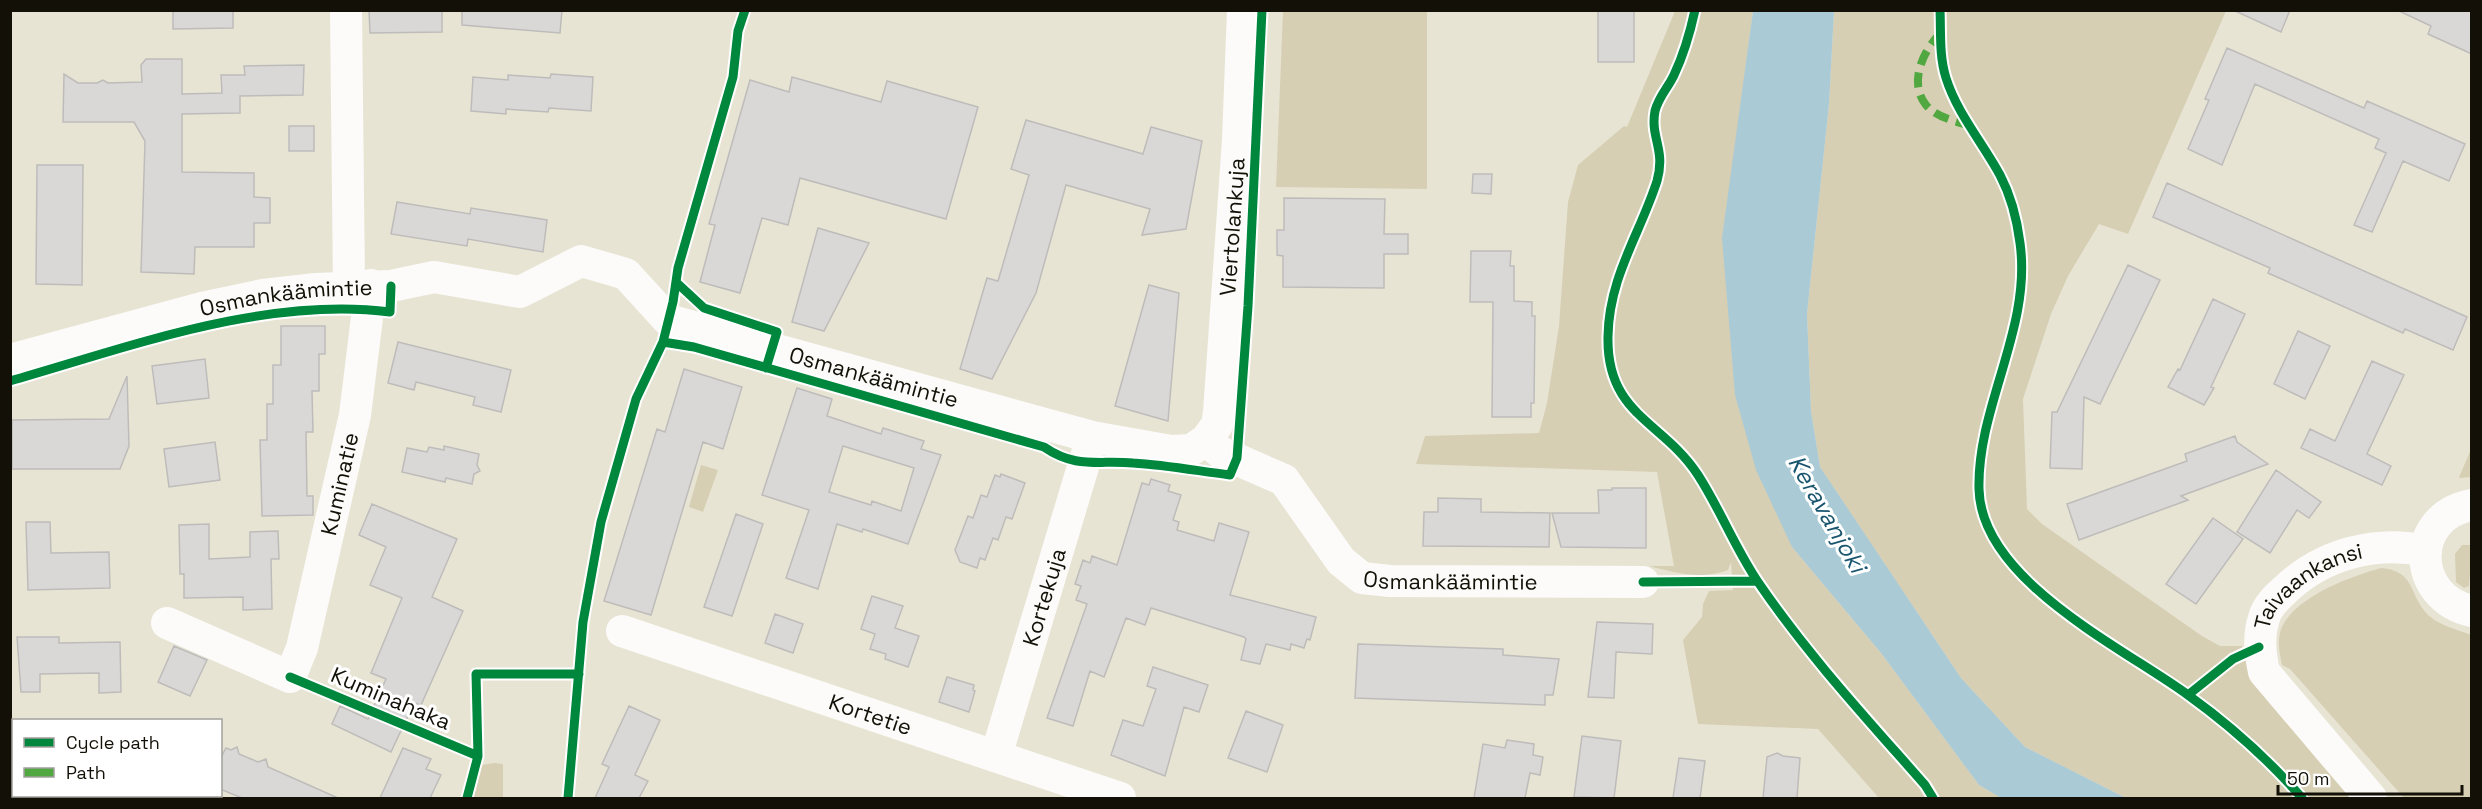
<svg xmlns="http://www.w3.org/2000/svg" width="2482" height="809" viewBox="0 0 2482 809" font-family="'Space Grotesk',sans-serif">
	<style>
		.green { fill: #d6cfb3 }
		.water { fill: #aacad6 }
		.building { fill: #dad8d6; stroke: #bebcba; stroke-width: 1.5; fill-rule: evenodd }
		.lines { fill: none; stroke-linecap: round; stroke-linejoin: round }
		.minor { stroke: #fcfbf9; stroke-width: 32 }
		.quiet { stroke: #51a841; stroke-width: 8; stroke-dasharray: 15 8; stroke-linecap: butt }
		.cycleway-casing { stroke: #fff; stroke-width: 13 }
		.cycleway { stroke: #00873e; stroke-width: 9 }
		.labels { text-anchor: middle; stroke-width: 6; stroke-linejoin: round; paint-order: stroke }
		.street-label { font-size: 22px; fill: #131107; stroke: #fff }
		.water-label { font-size: 24px; font-style: italic; fill: #19556e; stroke: #fff }
	</style>
	<rect width="100%" height="100%" fill="#e8e4d4"/>
	<path class="green" d="M1283 11H1427V189L1276 187Z
		M1675 11H1753L1744 81 1792 547 1881 653 1979 785 2001 798H1879L1818 729 1698 724 1683 640 1702 617 1703 604 1709 591 1733 590 1731 562 1728 570C1702 580 1676 573 1649 566H1674L1657 472 1416 464 1425 436 1539 433 1547 403 1559 326 1568 202 1578 165 1624 126 1627 127Z
		M1834 11H2226L2128 234 2099 224 2068 276 2051 314 2023 399 2027 509 2042 524 2202 636 2220 646H2242L2249 669 2358 798H2126L2025 747 1961 678 1839 496 1820 467 1811 411 1807 314 1829 104Z
		M2471 449V477L2459 478 2460 475Z
		M701 465 718 470 703 512 689 507Z
		M2462 545H2472L2469 586 2464 588 2456 582 2455 554Z
		M2381 568C2416 571 2408 594 2428 615 2439 625 2458 630 2471 635V798H2404L2290 669 2282 665C2279 651 2276 636 2284 623 2302 594 2350 577 2381 568Z
		M11 743H13L14 796H64L66 798H11Z
		M494 763 503 764V798H474L477 773 482 765Z"/>
	<path class="water" d="M1753 11H1834L1829 104 1807 314 1811 411 1820 467 1961 678 2025 747 2126 798H2001L1979 785 1881 653 1792 547 1756 470 1735 395 1722 238Z"/>
	<path class="building" d="M173 10H233V28L173 29Z
		M369 10H442V32L370 33Z
		M462 10H562L560 33 462 25Z
		M1598 10H1634V62H1598Z
		M2233 10H2290L2281 32Z
		M2397 10H2472V54L2428 34 2431 26Z
		M2227 48 2364 108 2367 101 2465 144 2449 181 2403 161 2372 232 2354 225 2386 153 2375 148 2379 139 2255 84 2222 165 2188 149 2209 100 2205 99Z
		M146 59H182V94L222 93 221 75H245L244 66 304 65 303 95 240 96V113L182 114V172L254 173V197L270 198V223H254V247H195L194 274 141 272 145 141 134 122H63L64 74 78 83H97L103 80 108 83 142 82 141 65Z
		M551 74 593 77 591 111 549 108 548 112 506 109V114L471 111 473 77 508 80V75L550 78Z
		M792 77 881 102 887 81 978 107 946 219 800 178 788 225 762 218 740 293 700 282 715 225 709 224 750 80 789 92Z
		M1026 120 1143 154 1151 127 1202 141 1186 229 1142 235 1150 209 1066 185 1036 293 992 379 960 369 987 278 998 281 1029 175 1011 169Z
		M289 126H314V151H289Z
		M37 165H83L82 285 36 284Z
		M1473 174H1492L1491 194 1472 193Z
		M2167 183 2467 317 2453 350 2405 329 2403 333 2268 273 2270 268 2153 217Z
		M1284 198 1385 199 1384 234H1408V254H1384V288L1283 287V256L1277 255V230H1284Z
		M397 202 470 214 471 208 547 220 543 252 468 239 467 246 391 234Z
		M818 228 869 243 824 331 792 322Z
		M1471 251H1511L1510 266H1514V301L1532 302V316H1535L1534 403H1531V417H1492L1493 302H1470Z
		M2128 265 2160 280 2100 404 2084 397 2082 469 2050 468 2052 412H2057Z
		M1149 285 1179 293 1168 421 1115 406Z
		M2213 299 2245 314 2211 387 2214 388 2204 405 2168 387 2178 369 2180 370Z
		M281 326H325V354H319V391H312L313 432H306L307 496H313V515L262 516 260 440H267V404H273V365H281Z
		M2298 331 2330 346 2305 399 2274 384Z
		M398 342 511 370 501 412 473 405 475 397 416 382 414 390 388 383Z
		M205 359 209 398 157 404 152 366Z
		M2372 361 2404 375 2367 454 2391 466 2382 485 2301 448 2310 429 2335 441Z
		M684 369 742 387 723 449 703 442 651 615 604 601 657 429 665 432Z
		M127 376 129 446 120 469H12V420L109 419Z
		M797 388 832 399 827 416 881 434 883 428 924 441 921 449 941 455 908 544 863 529 862 532 837 524 818 589 786 578 809 510 762 495ZM843 446 914 468 901 511 872 501 871 505 829 492Z
		M2235 436 2237 442 2268 464 2181 496 2188 500 2079 540 2067 504 2187 461 2185 454Z
		M215 442 220 480 169 487 164 449Z
		M444 446 479 454 477 465 480 471 474 474 472 484 446 478 445 482 402 472 407 448 427 452 429 447 444 450Z
		M2276 470 2321 502 2309 518 2297 510 2270 553 2237 532Z
		M1001 474 1025 483 1012 519 1006 517 998 540 993 538 985 560 980 558 977 568 960 562 955 550 968 516 973 518 981 495 987 497 995 475 1000 477Z
		M1151 479 1170 485 1168 491 1181 495 1173 520 1179 522 1177 530 1214 541 1219 523 1249 532 1230 595 1316 617 1310 640 1307 639 1304 648 1291 644 1290 650 1266 644 1260 664 1241 660 1246 639 1244 637 1151 608 1145 625 1126 618 1104 677 1090 671 1073 726 1047 718 1087 604 1076 600 1081 586 1075 584 1083 560 1090 563 1092 556 1117 565 1142 483 1149 485Z
		M1612 488H1646V548L1561 547 1552 513H1599L1598 490H1612Z
		M1438 498 1481 499V512L1550 513 1549 547 1423 546 1424 512H1438Z
		M372 504 457 539 432 597 463 611 421 705 414 703 391 752 332 724 340 706 368 719 386 679 371 673 402 598 370 585 386 547 359 535Z
		M736 514 763 524 732 616 704 607Z
		M2213 518 2243 539 2196 604 2166 584Z
		M26 522H50L51 553 109 552 110 588 28 590Z
		M209 524V559L250 557V532L278 531 279 559H271L272 609 243 610V597L184 598V574H180L179 525Z
		M872 596 903 606 895 628 919 636 908 667 885 659 886 654 870 649 875 634 861 629Z
		M775 614 803 624 793 653 765 643Z
		M1597 622 1653 624 1652 654 1616 652 1614 698 1588 697Z
		M17 637H59V643L120 642 121 692 99 693V673L40 674V692H21Z
		M1358 644 1503 649V655L1559 659 1553 695H1545V705L1355 698Z
		M174 646 207 660 190 696 158 682Z
		M1153 667 1208 685 1199 712 1184 707 1165 776 1111 755 1123 720 1143 726 1156 689 1147 686Z
		M947 677 974 685 973 690 975 691 969 712 939 702Z
		M629 706 660 720 635 775 648 781 639 798H595L609 767 602 764Z
		M1246 711 1283 725 1267 772 1228 758Z
		M1582 736 1621 741 1614 798 1574 797Z
		M1507 740 1534 744 1533 755 1543 757 1540 775 1530 773 1525 798H1474L1483 744 1505 748Z
		M237 747 239 754 258 762 266 759 268 767 338 798H242L220 789V759L226 748 231 750Z
		M403 748 431 759 426 769 441 775 430 798H380Z
		M1777 753 1783 756 1800 758 1797 798H1763L1767 757Z
		M1679 758 1705 761 1700 798H1673Z"/>
	<g class="lines">
		<g class="minor">
			<path d="M346 10 349 286"/>
			<path id="s1" d="M10 360 202 308 263 295 316 289 391 286 434 277 520 292 581 261 626 274 668 320 1092 437 1171 451 1191 450 1206 440 1217 425 1219 413 1238 140 1243 10"/>
			<path id="s2" d="M1206 440 1220 452 1284 480 1341 561 1362 578 1390 581 1643 582"/>
			<path d="M2472 505C2409 516 2411 598 2472 611"/>
			<path id="s3" d="M167 623 290 677 302 648 355 415 371 285"/>
			<path id="s4" d="M622 631 1120 798"/>
			<path id="s5" d="M996 756 1092 437"/>
			<path id="s6" d="M2371 798 2264 672C2260 653 2258 636 2264 618 2267 606 2277 597 2286 589 2323 554 2376 540 2426 551"/>
		</g>
		<path class="quiet" d="M1941 33C1923 50 1908 83 1926 105 1936 117 1954 121 1968 125"/>
		<defs>
			<path id="cycleway" d="M1695 10C1690 33 1684 54 1674 75 1668 88 1659 96 1655 111 1650 138 1666 149 1657 181 1640 234 1609 277 1608 336 1606 415 1663 421 1698 475 1720 509 1735 548 1758 582 1807 654 1867 719 1925 785L1933 798
				M1940 10C1941 32 1939 56 1946 78 1957 113 1982 142 2000 175 2011 196 2017 219 2020 243 2032 328 1977 406 1979 489 1981 581 2124 648 2188 695 2231 726 2268 759 2302 798
				M677 283 704 308 777 332 766 368
				M663 342 694 347 1044 447C1076 469 1098 460 1133 463 1166 465 1198 471 1230 475L1237 458 1248 306 1262 10
				M10 381C129 347 265 296 390 312L391 286
				M1643 582 1757 581
				M290 677 478 756
				M2188 695 2233 659 2259 647
				M467 798 478 756 476 674H579
				M568 798 583 622 601 522 636 399 663 342 673 302 678 268 733 77 738 31 745 10"/>
		</defs>
		<use href="#cycleway" class="cycleway-casing"/>
		<use href="#cycleway" class="cycleway"/>
	</g>
	<g class="labels">
		<g class="street-label">
			<text dy="8" stroke="none"><textPath href="#s1" startOffset="1474">Viertolankuja</textPath></text>
			<text dy="8" stroke="none"><textPath href="#s1" startOffset="284">Osmankäämintie</textPath></text>
			<text dy="8" stroke="none"><textPath href="#s1" startOffset="912">Osmankäämintie</textPath></text>
			<text dy="8" stroke="none"><textPath href="#s3" startOffset="334">Kuminatie</textPath></text>
			<text dy="8" stroke="none"><textPath href="#s2" startOffset="303">Osmankäämintie</textPath></text>
			<text dy="8" stroke="none"><textPath href="#s6" startOffset="276">Taivaankansi</textPath></text>
			<text dy="8" stroke="none"><textPath href="#s5" startOffset="166">Kortekuja</textPath></text>
			<text transform="translate(391 698) rotate(23)" y="8">Kuminahaka</text>
			<text dy="8" stroke="none"><textPath href="#s4" startOffset="262">Kortetie</textPath></text>
		</g>
		<g class="water-label">
			<text transform="translate(1827 514) rotate(60)" y="8">Keravanjoki</text>
		</g>
	</g>
	<rect width="2482" height="809" fill="none" stroke="#131107" stroke-width="24"/>
	<rect x="12" y="719" width="210" height="78" fill="#ffffff" stroke="#a1a09c" stroke-width="1.5"/>
	<rect x="24" y="738" width="30" height="9" fill="#00873e" stroke="#a1a09c" stroke-width="1.5"/>
	<text x="66" y="749" font-size="18" fill="#131107">Cycle path</text>
	<rect x="24" y="768" width="30" height="9" fill="#51a841" stroke="#a1a09c" stroke-width="1.5"/>
	<text x="66" y="779" font-size="18" fill="#131107">Path</text>
	<path d="M2278 785v9h184v-9" fill="none" stroke="#131107" stroke-width="3"/>
	<text x="2287" y="785" font-size="18" fill="#131107" stroke="#ffffff" stroke-width="4.5" paint-order="stroke">50 m</text>
</svg>
